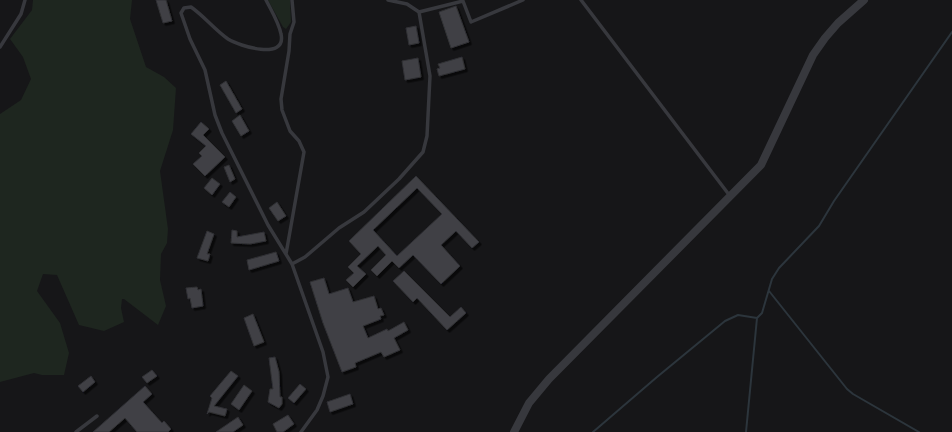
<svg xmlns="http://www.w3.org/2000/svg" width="952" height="432" viewBox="0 0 952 432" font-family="'DM Sans',sans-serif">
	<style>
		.green { fill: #1e261f }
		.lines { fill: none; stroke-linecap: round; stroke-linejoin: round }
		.stream { stroke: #2c353c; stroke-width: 2 }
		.building { fill: #404145; stroke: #303034; fill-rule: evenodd; filter: url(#shadow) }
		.service { stroke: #37383d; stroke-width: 3.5 }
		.tertiary { stroke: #37383d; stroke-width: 8 }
	</style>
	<defs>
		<filter id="shadow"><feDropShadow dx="2.5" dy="2.5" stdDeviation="0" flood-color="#0009"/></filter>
	</defs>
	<rect width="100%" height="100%" fill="#161618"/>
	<path class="green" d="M33 0H132L130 19 146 67 164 77 176 88 173 130 160 171 168 229 167 243 161 254 160 280 166 306 158 325 124 299H122L121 308 124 322 104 331 79 325 57 275 43 274 37 291 60 323 69 353 64 375H42L34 373 0 382V114L21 100 31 79 23 57 10 39 32 10Z
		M268 0H290L291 22 286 29 283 27Z"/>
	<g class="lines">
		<path class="stream" d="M769 291 847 389 853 394 919 432
			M593 432 657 377 725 321 738 315 757 318 762 313 772 279 779 268 819 226 834 201 952 32
			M746 432 757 318"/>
	</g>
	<path class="building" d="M156 0H166L172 21 163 23Z
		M456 6 469 42 451 48 439 12Z
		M416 26 419 43 409 45 406 28Z
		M462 57 465 69 439 76 437 69 440 68 438 64Z
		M418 58 421 77 405 80 402 61Z
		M226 81 242 109 236 113 220 85Z
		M240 115 249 131 241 136 232 121Z
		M201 122 209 129 203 135 225 157 205 176 193 164 202 156 199 153 206 146 191 134Z
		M229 165 235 179 230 182 224 167Z
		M416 176 479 242 472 248 456 231 441 245 460 266 441 284 413 255 399 268 392 261 377 276 371 270 386 255 378 246 357 266 366 274 353 287 346 280 354 273 348 267 361 254 349 241ZM417 188 442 214 397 256 373 230Z
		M212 178 220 184 212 195 204 188Z
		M230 192 236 197 229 207 222 202Z
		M277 202 286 216 278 221 269 208Z
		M232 230 237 231V237L264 232 266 241 250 244 231 243Z
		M207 231 214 234 207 254H210L208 261 197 258Z
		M276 252 279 261 249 270 247 260Z
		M404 271 450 317 461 307 466 313 447 330 417 298 413 302 393 281Z
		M324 278 329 294 348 288 353 302 374 296 378 309 381 308 384 315 380 316 381 319 363 326 368 338 387 329 388 331 404 322 408 330 394 338 400 350 384 357 381 352 355 363 356 367 342 372 323 323 310 282Z
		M197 287 198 290 201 289 203 306 192 308 190 298 188 299 186 288Z
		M253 314 264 342 254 346 244 318Z
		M275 357 279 372 280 397H282V404L279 408 268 402 270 389H273L269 358Z
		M152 370 157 376 147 383 142 377Z
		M231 371 238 376 214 406 227 409 225 416 209 412 207 414 212 398 210 396Z
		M91 376 95 382 83 392 78 386Z
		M300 384 306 389 294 403 288 398Z
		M244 385 252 391 239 410 231 404Z
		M145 386 152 394 143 402 162 423 164 421 171 429 168 432H137L125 418 109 432H93Z
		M350 394 353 404 330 412 327 402Z
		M288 415 294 424 283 432H277L273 424Z
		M238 417 243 425 233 432H216Z"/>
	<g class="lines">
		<path class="service" d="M266 0C271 10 279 23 281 34 287 61 239 46 228 39 215 30 204 16 191 7L184 8 181 13 190 39 205 70 215 115 222 133 268 225 292 264 323 352 328 377 323 396 317 410 301 432
			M388 0 407 4 419 12 463 1 471 22 523 0
			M581 0 730 196
			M0 47 21 14 25 0
			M286 254 304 152 299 141 290 131 282 110 281 99 289 51 290 34 294 22 292 0
			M292 264 305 257 339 228 364 212 399 179 423 152 427 136 430 76 419 12
			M76 432 97 416"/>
		<path class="tertiary" d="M514 432 529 403 549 379 761 165 813 55 825 38 838 23 864 0"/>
	</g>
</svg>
